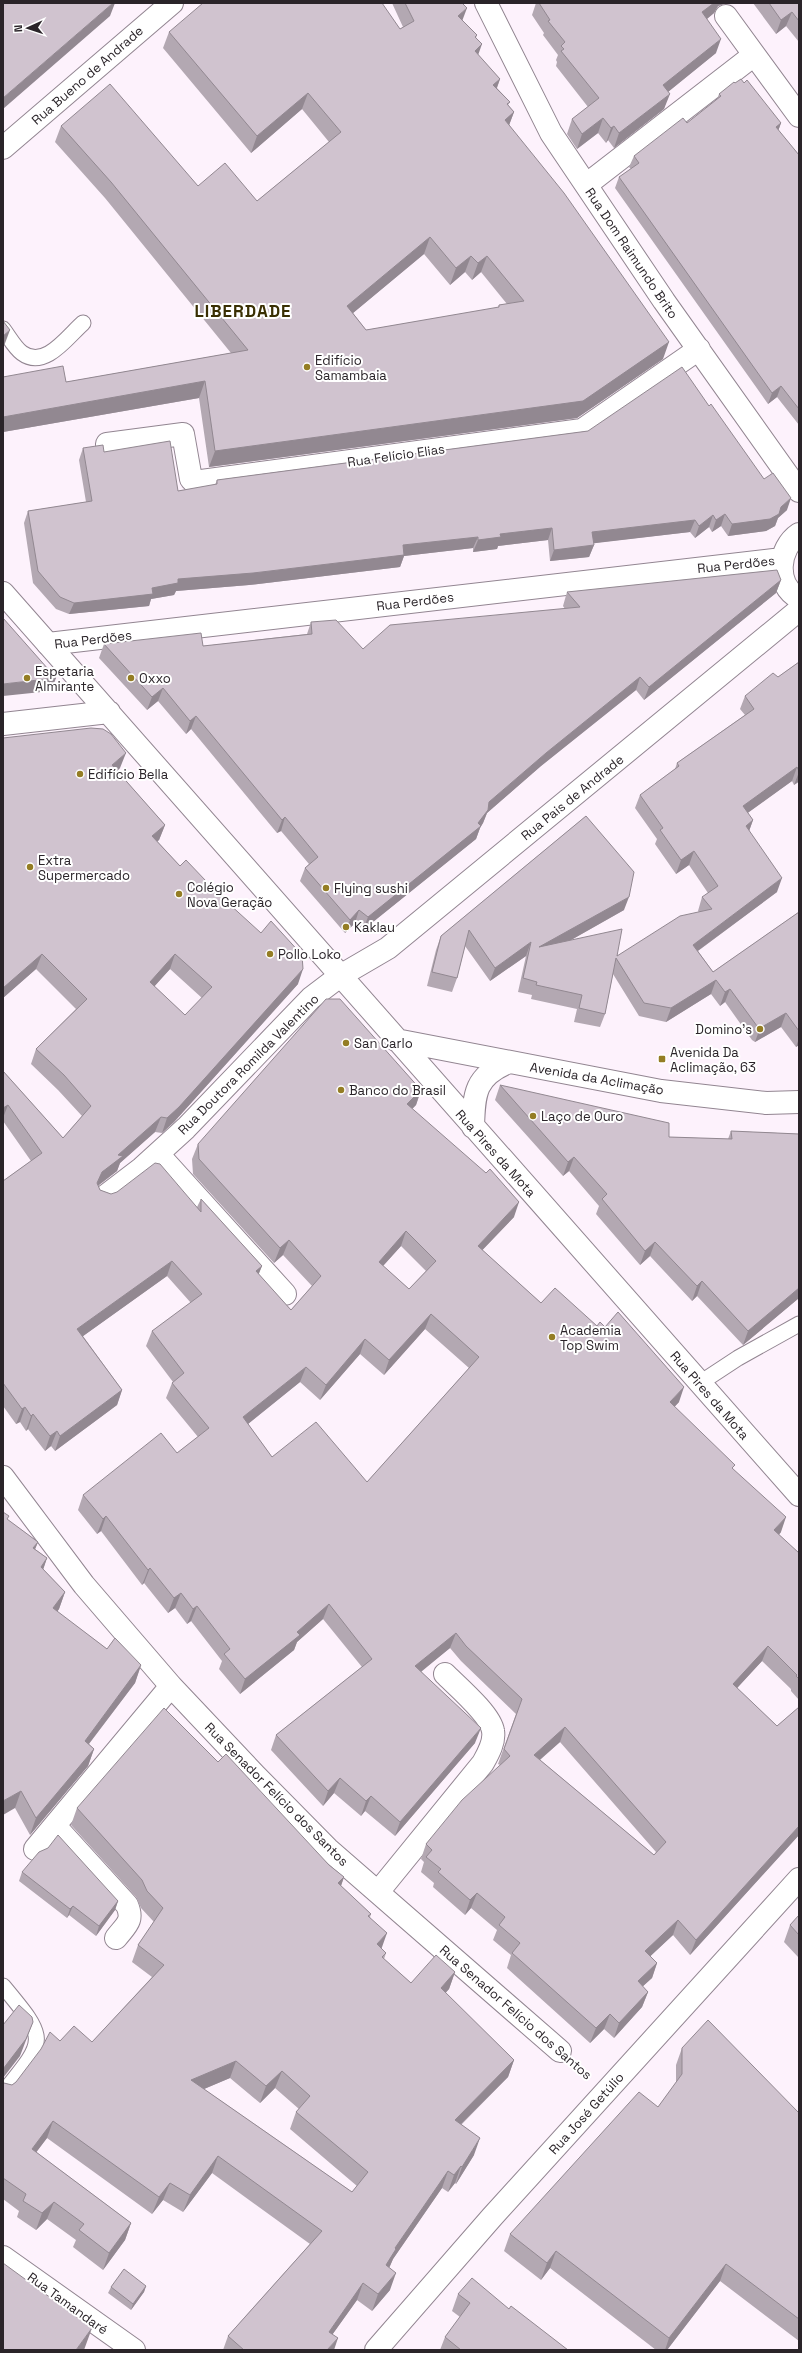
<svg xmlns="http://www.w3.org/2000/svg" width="802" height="2353" viewBox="0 0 802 2353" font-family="'Space Grotesk',sans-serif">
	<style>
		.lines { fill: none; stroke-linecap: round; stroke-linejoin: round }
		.service-casing { stroke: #928591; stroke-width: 17 }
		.minor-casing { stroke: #928591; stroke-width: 24 }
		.tertiary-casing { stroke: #928591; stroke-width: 24 }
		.path { stroke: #978f96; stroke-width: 2.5; stroke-dasharray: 3 2; stroke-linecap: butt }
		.service { stroke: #fff; stroke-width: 15 }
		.minor { stroke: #fff; stroke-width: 22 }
		.tertiary { stroke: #fff; stroke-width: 22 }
		.wall { fill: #b3a8b2; fill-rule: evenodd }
		.shaded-wall { fill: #928891 }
		.building { fill: #d0c3cf; stroke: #928891; fill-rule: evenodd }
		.poi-dot { fill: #947d24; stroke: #fff; stroke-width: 1.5 }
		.labels { text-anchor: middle; stroke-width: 4; stroke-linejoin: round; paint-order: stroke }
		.street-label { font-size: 13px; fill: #2a2429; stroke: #fff }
		.poi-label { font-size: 13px; fill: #2a2429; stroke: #fff; text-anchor: start }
		.district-label { font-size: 17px; font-weight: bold; letter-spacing: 1px; fill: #392f03; stroke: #fff }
	</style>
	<rect width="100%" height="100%" fill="#fdf2fc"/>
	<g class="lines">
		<defs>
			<path id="service" d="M3 329C9 337 15 348 22 353 45 370 68 336 83 323
				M700 1383 738 1358 799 1324
				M3 1986C48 2040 47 2039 3 2093"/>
			<path id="minor" d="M486 3 551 133 664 301 799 491
				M726 16 799 116
				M3 148 172 3
				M586 185 754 55
				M107 444 183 434 191 479 194 482 582 430 699 349
				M799 534C778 548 774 585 799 598
				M48 644 782 559
				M158 1154 285 1294
				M104 1197 142 1168 186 1128 311 998 340 976 388 948 799 610
				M3 1477 84 1585 171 1686 255 1775 328 1849 560 2051
				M56 1827 127 1905C134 1921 126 1925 116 1938
				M35 1849 171 1686
				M378 1892 483 1763C488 1754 495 1742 493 1731 491 1715 457 1686 445 1674
				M376 2350 492 2217 799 1879"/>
			<path id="tertiary" d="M3 593 799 1495
				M3 724 109 712
				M396 1040 661 1091 766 1103 799 1102
				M473 1127C474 1093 475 1076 509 1062
				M3 2257 134 2350"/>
		</defs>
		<use href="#service" class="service-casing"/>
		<use href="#minor" class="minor-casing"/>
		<use href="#tertiary" class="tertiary-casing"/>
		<path class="path" d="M577 2066 589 2075"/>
		<use href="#service" class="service"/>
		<use href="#minor" class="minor"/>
		<use href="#tertiary" class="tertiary"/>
	</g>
	<path class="wall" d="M392 3H462V20L477 35 476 38 478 55 500 79 497 88 510 102 508 105 514 112 509 125 663 359 577 418 209 467 199 398 3 432V377L66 382 231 353 105 198 55 142 61 126 198 186 257 201 329 142 302 109 251 153 163 48 169 32 400 29 403 27ZM424 254 450 285 465 272 472 280 481 272 507 304 499 305 498 308 366 330 353 313Z
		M536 3H727L718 6 714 13 707 19 716 53 668 92 664 109 614 148 608 140 606 143 598 133 577 149 567 134 572 119 588 107 556 66 557 62 556 60 558 55 543 35 544 33 532 15Z
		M753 3H799V42L786 26 776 34Z
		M719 94 781 123 778 131 799 155V425L777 397 768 404 615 188 619 177 631 169 629 167 634 156 687 123 717 99Z
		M709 406 787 510 778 518 775 526 766 531 728 536 721 526 712 532 709 527 695 538 690 532 593 543 594 545 589 557 550 561 548 540 498 546 497 549 473 552V548L404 556 400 567 249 585 176 591 174 595 151 599 149 606 69 614 56 609 33 583 24 523 28 511 86 502 79 460 83 448 104 452 178 491 215 485 217 480 588 431Z
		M781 580 776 593 644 700 636 690 541 766 487 813 483 823 480 828 476 839 363 930 355 923 345 933 300 881 305 868 309 864 281 831 277 833 191 729 186 734 158 701 147 710 99 658 104 644 203 646 307 634 311 622 363 649 565 609 563 606 567 592Z
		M799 662V782L794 785 792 781 747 813 753 820 749 831 777 892 698 951 713 972 799 912V1045L796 1047 781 1027 755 1042 752 1040 725 1002 720 1006 711 994 666 1022 639 1016 613 974 605 1014 600 1027 574 1022 577 1009 531 999 532 995 518 992 526 956 490 981 465 946 457 978 452 992 427 986 436 950 441 936 586 816 624 910 571 940 617 956 699 912 698 911 702 897 708 893 689 865 676 874 655 844 657 839 635 808 640 795 675 769 677 763 745 715 740 709 745 696 778 677Z
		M3 738 120 768 117 771 165 825 159 840 157 841 180 866 205 883 298 984 174 1122 162 1133 155 1132 120 1163 117 1171 98 1186 100 1190 111 1194 197 1207 201 1199 262 1266 258 1274 291 1310 312 1286 283 1255 274 1263 193 1174 192 1159 198 1144 421 1090 416 1105 412 1109 514 1217 482 1250 541 1303 679 1402 674 1407 733 1469 781 1532 779 1535 799 1553V1700L791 1691V1689L762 1661 737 1688 777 1726 799 1707V1835L690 1955 673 1935 650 1956 657 1963 652 1978 642 1987 648 1992 642 2007 614 2038 604 2029 590 2043 507 1968 511 1955 493 1940 497 1930 471 1908 465 1915 433 1887 434 1883 421 1872 424 1862 421 1859 426 1844 500 1765 498 1764 516 1714 461 1661 450 1648 421 1671 475 1743 395 1836 365 1811 361 1816 334 1793 323 1806 271 1750 276 1735 362 1667 323 1619 297 1642 294 1650 240 1694 219 1669 222 1661 191 1621 187 1624 175 1608 168 1613 144 1583 142 1585 101 1531 97 1534 78 1510 83 1495 177 1453 198 1437 166 1398 172 1383 173 1382 146 1346 152 1331 191 1303 167 1276 83 1336 122 1390 117 1405 55 1451 51 1446 45 1451 28 1429 26 1431 20 1422 16 1424 3 1406V1181L31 1161 3 1121V1071L63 1138 82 1116 58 1090 31 1064 36 1049 76 1009 36 969 3 998ZM170 969 202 998 185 1015 154 986ZM401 1246 426 1271 409 1289 383 1266ZM425 1329 469 1368 367 1482 272 1457 248 1424 300 1382 320 1400 360 1354 384 1375ZM560 1742 656 1852 654 1855 540 1760Z
		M500 1085 669 1137 728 1139 731 1131 799 1134V1298L743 1345 697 1296 692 1301 650 1256 640 1265 596 1214 599 1206 569 1171 563 1176 495 1100Z
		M8 1520 38 1542 35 1549 47 1558 43 1569 65 1592 59 1609 57 1612 107 1649 141 1665 135 1683 89 1744 94 1749 88 1766 30 1835 15 1808Z
		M218 1762 329 1865 344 1877 341 1886 371 1914 370 1917 381 1948 386 1953 384 1959 411 1983 455 1972 449 1989 445 1993 514 2060 508 2077 461 2125 474 2155 456 2184 455 2183 448 2192 442 2188 393 2259 389 2268 390 2290 372 2311 357 2300 332 2335 327 2350H223L228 2336 310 2244 212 2173 183 2212 163 2200 152 2214 47 2138 36 2152 131 2223 125 2240 103 2270 73 2247 76 2240 47 2219 36 2230 17 2217 19 2211 3 2199V2082L4 2083 12 2085 16 2082 60 2041 92 2042 152 1977 132 1962 138 1945 154 1922 141 1908 136 1897 71 1825 77 1808ZM230 2078 260 2103 275 2088 299 2109 296 2112 290 2129 357 2186 352 2192 204 2089Z
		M22 1872 118 1901 115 1910 96 1936 69 1915 67 1918 19 1881Z
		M799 1915V1958L784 1942 790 1925Z
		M682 2048 799 2113V2341L720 2281 667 2350H656L550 2268 541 2280 504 2251 510 2234 658 2107 676 2083V2065Z
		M146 2286 144 2292 131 2310 108 2293 111 2287Z
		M458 2294 509 2309 568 2350H440L445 2337 460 2317 452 2311Z"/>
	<path class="shaded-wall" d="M113 3H115L110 16 3 109V98Z
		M714 3H727L718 6 714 13 697 27 702 12Z
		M467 8 461 24 458 16Z
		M792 12 786 26 776 34 781 20Z
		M721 39 716 53 658 100 663 85Z
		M482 44 476 61 475 51Z
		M500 79 494 95 493 85Z
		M308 93 302 109 251 153 257 136Z
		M670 94 664 109 614 148 619 133Z
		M514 112 508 128 505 120Z
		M603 118 598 133 577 149 582 134Z
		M781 123 777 134 776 127Z
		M614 126 608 140 606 143 611 128Z
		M430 237 424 254 341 323 347 306Z
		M471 256 465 272 450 285 456 268Z
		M487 256 481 272 472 280 478 263Z
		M10 330 4 346 3 347V336Z
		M669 342 663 359 577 418 209 467 215 451Z
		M205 381 199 398 3 432V417Z
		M781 386 777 397 768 404 772 393Z
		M791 498 787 510 778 518 775 526 766 531 728 536 732 524 781 507Z
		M725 514 721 526 712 532 716 520Z
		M713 515 709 527 695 538 699 526Z
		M695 520 690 532 588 544 592 532Z
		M552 528 548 540 498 546 497 549 473 552 478 540 500 534Z
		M478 537 473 548 404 556 400 567 249 585 176 591 174 595 151 599 149 606 69 614 74 603 152 588 178 579 403 545Z
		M594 545 589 557 550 561 554 550Z
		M781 580 776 593 644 700 649 687Z
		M640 677 636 690 541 766 487 813 483 823 480 828 476 839 363 930 368 917 478 823 489 802 546 753Z
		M56 678 51 691 3 696V684Z
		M163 688 158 701 147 710 152 697Z
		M196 716 191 729 186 734 190 721Z
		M126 753 120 768 107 780 112 765Z
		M797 767 792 781 738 820 743 806Z
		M799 772V781L794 785Z
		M285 817 281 831 277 833 282 820Z
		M753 820 748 834 746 826Z
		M165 825 159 840 147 851 152 836Z
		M694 851 689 865 676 874 681 860Z
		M782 878 777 892 688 958 693 945Z
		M629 897 624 910 534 961 539 947Z
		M359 910 355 923 345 933 350 920Z
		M531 942 526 956 490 981 495 968Z
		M42 954 36 969 3 998V988Z
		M175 954 170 969 145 997 150 982Z
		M303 969 298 984 174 1122 162 1133 167 1118Z
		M716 980 711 994 666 1022 671 1008Z
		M730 989 725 1002 720 1006 725 992Z
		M786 1013 781 1027 755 1042 760 1028Z
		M799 1038V1045L796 1047Z
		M421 1090 416 1105 402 1119 407 1104Z
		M8 1105 3 1118V1108Z
		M161 1117 155 1132 120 1163 117 1171 96 1187 97 1183 102 1172 118 1155Z
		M574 1157 569 1171 563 1176 568 1162Z
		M519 1202 514 1217 472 1261 478 1246Z
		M406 1231 401 1246 373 1277 379 1262Z
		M289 1240 283 1255 274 1263 280 1248Z
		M655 1242 650 1256 640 1265 645 1251Z
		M172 1261 167 1276 72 1344 77 1329Z
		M262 1266 256 1281V1271Z
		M702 1281 697 1296 692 1301 697 1286Z
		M799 1288V1298L743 1345 748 1331Z
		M431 1314 425 1329 384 1375 389 1360Z
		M365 1339 360 1354 320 1400 326 1385Z
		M306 1367 300 1382 238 1432 243 1417Z
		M684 1387 679 1402 665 1417 670 1402Z
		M122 1390 117 1405 55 1451 60 1436Z
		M25 1407 20 1422 16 1424 22 1409Z
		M33 1414 28 1429 26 1431 31 1416Z
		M57 1431 51 1446 45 1451 50 1436Z
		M106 1516 101 1531 97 1534 103 1519Z
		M786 1517 781 1532 769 1545 774 1530Z
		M38 1542 31 1559 33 1548Z
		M47 1558 41 1576V1567Z
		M150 1568 144 1583 142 1585 148 1570Z
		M65 1592 59 1609 47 1625 53 1608Z
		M181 1593 175 1608 168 1613 174 1598Z
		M329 1604 323 1619 297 1642 294 1650 240 1694 245 1679 297 1632Z
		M197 1606 191 1621 187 1624 193 1609Z
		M456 1633 450 1648 410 1681 415 1666Z
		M768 1646 762 1661 727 1699 733 1684Z
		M141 1665 135 1683 78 1758 85 1741Z
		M565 1727 560 1742 528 1770 534 1755Z
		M481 1728 475 1743 395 1836 400 1822Z
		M94 1749 88 1766 30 1835 36 1818Z
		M340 1778 334 1793 323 1806 328 1791Z
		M21 1791 15 1808 3 1815V1801Z
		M371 1796 365 1811 361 1816 366 1801Z
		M799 1826V1835L690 1955 696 1940Z
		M344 1877 338 1894V1883Z
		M477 1893 471 1908 465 1915 470 1900Z
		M118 1901 115 1910 96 1936 99 1926Z
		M73 1906 69 1915 67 1918 70 1909Z
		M678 1920 673 1935 640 1966 645 1951Z
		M387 1933 381 1950 377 1944Z
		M657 1963 652 1978 632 1996 638 1981Z
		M455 1972 449 1989 435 2005 441 1988Z
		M648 1992 642 2007 614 2038 619 2023Z
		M610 2014 604 2029 590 2043 596 2028Z
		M33 2022 20 2056 3 2078V2069Z
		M514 2060 508 2077 448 2137 455 2120Z
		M236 2061 230 2078 185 2097 191 2080Z
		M282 2071 275 2088 260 2103 266 2086Z
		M53 2121 47 2138 26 2166 32 2149Z
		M480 2138 474 2155 456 2184 462 2167Z
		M218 2156 212 2173 183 2212 190 2195Z
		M461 2166 455 2183 448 2192 454 2175Z
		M448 2171 442 2188 393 2259 390 2266 379 2282 386 2265 395 2248Z
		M170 2183 163 2200 152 2214 159 2197Z
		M54 2202 47 2219 36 2230 42 2213Z
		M131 2223 125 2240 103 2270 109 2253Z
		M556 2251 550 2268 541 2280 547 2263Z
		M726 2264 720 2281 667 2350H665L669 2338Z
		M396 2273 390 2290 372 2311 378 2294Z
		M363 2283 357 2300 322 2349 329 2332Z
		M146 2286 144 2292 131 2310 133 2304Z
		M92 2328 84 2350H76Z
		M338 2338 334 2350H327Z"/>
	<path class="building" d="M3 3H113L3 98Z
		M203 3H382L400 29 414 21 405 3H462L467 8 458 16 477 35 475 37 482 44 475 51 500 79 493 85 510 102 507 104 514 112 505 120 564 193 669 342 583 401 215 451 205 381 3 417V377L63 366 66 382 248 350 111 182 61 126 110 84 198 186 225 163 257 201 341 132 308 93 257 136 169 32ZM430 237 456 268 471 256 478 263 487 256 524 301 499 305V307L366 330 347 306Z
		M539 3H714L702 12 721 39 663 85 670 94 619 133 614 126 611 128 603 118 582 134 572 119 599 98 561 51 564 49 561 46 565 42 548 21 550 20Z
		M769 3H799V21L792 12 781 20Z
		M741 79 744 83 747 80 781 123 776 127 799 155V409L781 386 772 393 619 177 639 163 634 156 683 118 687 123 721 96 719 94 734 82 735 83Z
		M3 321 10 330 3 336Z
		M682 367 709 406 711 404 764 479 773 473 791 498 781 507 779 514 770 519 732 524 725 514 716 520 713 515 699 526 695 520 592 532 594 545 554 550 552 528 500 534 501 537 478 540V537L403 545 404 555 253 573 178 579V583L152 588 153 594 74 603 60 597 38 571 28 511 92 501 83 448 103 445 104 452 170 441 178 491 217 484V480L588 431Z
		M777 570 781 580 649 687 640 677 546 753 489 802 488 810 478 823 481 826 368 917 359 910 350 920 305 868 318 857 285 817 282 820 196 716 190 721 163 688 152 697 104 644 201 633 203 646 312 634 311 622 336 620 363 649 390 625 580 607 567 592Z
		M3 618 56 678 3 684Z
		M799 662V771L797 767 743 806 753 820 746 826 782 878 693 945 713 972 799 912V1031L786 1013 760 1028 757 1026 730 989 725 992 716 980 671 1008 644 1003 616 958 605 1014 579 1008 582 995 536 985 537 982 523 978 531 942 495 968 469 930 457 978 432 972 441 936 586 816 634 872 629 897 539 947 622 929 617 956 680 916 712 909 702 897 718 886 694 851 681 860 660 830 663 828 640 795 679 766 677 763 754 709 745 696 773 673 778 677Z
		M91 728 103 729 111 734 126 753 112 765 165 825 152 836 180 866 186 860 206 881 205 882 261 933 271 921 302 955 303 969 179 1107 167 1118 161 1117 118 1155 123 1156 102 1172 97 1183 100 1190 111 1194 117 1192 155 1163 160 1164 201 1212V1199L262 1266 256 1271 291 1310 321 1276 289 1240 280 1248 199 1159 198 1144 326 999H340L421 1090 407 1104 486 1173 490 1169 519 1202 478 1246 541 1303 555 1288 597 1326 600 1322 605 1327 618 1312 684 1387 670 1402 735 1465 732 1468 786 1517 774 1530 799 1553V1679L796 1676 797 1675 768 1646 733 1684 777 1726 799 1707V1826L696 1940 678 1920 645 1951 657 1963 638 1981 648 1992 619 2023 610 2014 596 2028 512 1953 520 1943 499 1925 505 1917 477 1893 470 1900 438 1872 441 1869 426 1857 432 1850 426 1844 462 1800 510 1756 504 1749 522 1699 466 1646 456 1633 415 1666 481 1728 400 1822 371 1796 366 1801 340 1778 328 1791 276 1735 372 1659 329 1604 297 1632 300 1635 245 1679 224 1654 230 1649 197 1606 193 1609 181 1593 174 1598 150 1568 148 1570 106 1516 103 1519 83 1495 161 1433 177 1453 209 1428 172 1383 184 1373 152 1331 202 1294 172 1261 77 1329 122 1390 60 1436 57 1431 50 1436 33 1414 31 1416 25 1407 22 1409 3 1383V1181L42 1153 8 1105 3 1108V1071L63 1138 91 1106 64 1075 36 1049 87 999 42 954 3 988V738ZM175 954 212 987 185 1015 150 982ZM406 1231 436 1261 409 1289 379 1262ZM431 1314 479 1357 367 1482 316 1422 272 1457 243 1417 306 1367 326 1385 365 1339 389 1360ZM565 1727 666 1842 654 1855 534 1755Z
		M500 1085 669 1123V1137L732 1139 731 1131 799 1134V1288L748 1331 702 1281 697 1286 655 1242 645 1251 602 1199 607 1194 574 1157 568 1162Z
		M3 1512 9 1516 7 1519 38 1542 33 1548 47 1558 41 1567 65 1592 53 1608 107 1649 115 1638 141 1665 85 1741 94 1749 36 1818 21 1791 3 1801Z
		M164 1708 218 1762 226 1754 329 1865 344 1877 338 1883 371 1914 368 1916 387 1933 377 1944 386 1953 382 1957 411 1983 436 1955 455 1972 441 1988 514 2060 455 2120 480 2138 462 2167 461 2166 454 2175 448 2171 395 2248 396 2249 386 2265 396 2273 378 2294 363 2283 329 2332 338 2338 327 2350H244L228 2336 322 2231 218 2156 190 2195 170 2183 159 2197 53 2121 32 2149 131 2223 109 2253 79 2230 84 2224 54 2202 42 2213 23 2201 26 2194 3 2178V2082L4 2083 12 2085 16 2082 41 2049 50 2032 60 2041 74 2026 92 2042 164 1965 138 1945 163 1908 147 1891 142 1880 77 1808ZM236 2061 266 2086 282 2071 310 2096 296 2112 368 2172 352 2192 191 2080Z
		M58 1835 118 1901 99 1926 73 1906 70 1909 22 1872 39 1852 48 1848Z
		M799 1915V1935L790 1925Z
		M19 2005 32 2017 33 2022 26 2039 3 2069V2025Z
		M708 2020 799 2113V2319L726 2264 669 2338 556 2251 547 2263 510 2234 639 2092 658 2107 682 2074V2048Z
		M3 2263 92 2328 76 2350H3Z
		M124 2269 146 2286 133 2304 111 2287Z
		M472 2278 509 2309 511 2306 568 2350H461L445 2337 470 2303 458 2294Z"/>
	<g class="poi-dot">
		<circle cx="307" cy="367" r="4"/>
		<circle cx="27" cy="678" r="4"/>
		<circle cx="131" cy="678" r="4"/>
		<circle cx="80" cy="774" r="4"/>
		<circle cx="30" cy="867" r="4"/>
		<circle cx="326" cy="888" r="4"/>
		<circle cx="179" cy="894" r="4"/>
		<circle cx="346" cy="927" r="4"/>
		<circle cx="270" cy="954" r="4"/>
		<circle cx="760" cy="1029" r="4"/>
		<circle cx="346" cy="1043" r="4"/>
		<rect x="658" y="1055" width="8" height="8" rx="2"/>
		<circle cx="341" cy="1090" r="4"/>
		<circle cx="533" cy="1116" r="4"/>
		<circle cx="552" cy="1337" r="4"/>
	</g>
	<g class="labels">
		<g class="street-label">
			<text transform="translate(87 75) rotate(-41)" y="5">Rua Bueno de Andrade</text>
			<text transform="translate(632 253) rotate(56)" y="5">Rua Dom Raimundo Brito</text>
			<text transform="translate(396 455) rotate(-8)" y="5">Rua Felício Elias</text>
			<text transform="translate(736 564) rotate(-6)" y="5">Rua Perdões</text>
			<text transform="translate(415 601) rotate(-7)" y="5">Rua Perdões</text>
			<text transform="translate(93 639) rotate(-7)" y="5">Rua Perdões</text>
			<text transform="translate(572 797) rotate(-39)" y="5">Rua Pais de Andrade</text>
			<text transform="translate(248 1064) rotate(-45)" y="5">Rua Doutora Romilda Valentino</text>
			<text transform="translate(597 1078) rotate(10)" y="5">Avenida da Aclimação</text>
			<text transform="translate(496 1153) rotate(48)" y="5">Rua Pires da Mota</text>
			<text transform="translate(710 1395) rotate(49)" y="5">Rua Pires da Mota</text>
			<text transform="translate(277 1794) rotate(45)" y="5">Rua Senador Felício dos Santos</text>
			<text transform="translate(516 2012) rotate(41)" y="5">Rua Senador Felício dos Santos</text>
			<text transform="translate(586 2113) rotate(-48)" y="5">Rua José Getúlio</text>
			<text transform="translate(68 2303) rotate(36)" y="5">Rua Tamandaré</text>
		</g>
		<g class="poi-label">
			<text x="315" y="365">Edifício<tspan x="315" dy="15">Samambaia</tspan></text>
			<text x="35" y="676">Espetaria<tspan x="35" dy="15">Almirante</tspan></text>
			<text x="139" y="683">Oxxo</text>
			<text x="88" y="779">Edifício Bella</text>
			<text x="38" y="865">Extra<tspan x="38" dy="15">Supermercado</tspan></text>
			<text x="187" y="892">Colégio<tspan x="187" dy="15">Nova Geração</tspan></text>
			<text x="334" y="893">Flying sushi</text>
			<text x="354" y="932">Kaklau</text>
			<text x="278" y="959">Pollo Loko</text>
			<text x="752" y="1034" text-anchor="end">Domino's</text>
			<text x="354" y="1048">San Carlo</text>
			<text x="670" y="1057">Avenida Da<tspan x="670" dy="15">Aclimação, 63</tspan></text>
			<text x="349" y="1095">Banco do Brasil</text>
			<text x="541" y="1121">Laço de Ouro</text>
			<text x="560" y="1335">Academia<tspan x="560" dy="15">Top Swim</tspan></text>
		</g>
		<g class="district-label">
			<text x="243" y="317">LIBERDADE</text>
		</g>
	</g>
	<rect width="802" height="2353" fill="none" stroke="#2a2429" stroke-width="8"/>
	<g transform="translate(28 28) rotate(267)" stroke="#ffffff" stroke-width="3" paint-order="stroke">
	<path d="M0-3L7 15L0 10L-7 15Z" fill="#2a2429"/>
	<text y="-6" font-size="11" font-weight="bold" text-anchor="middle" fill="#2a2429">N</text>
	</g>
</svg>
